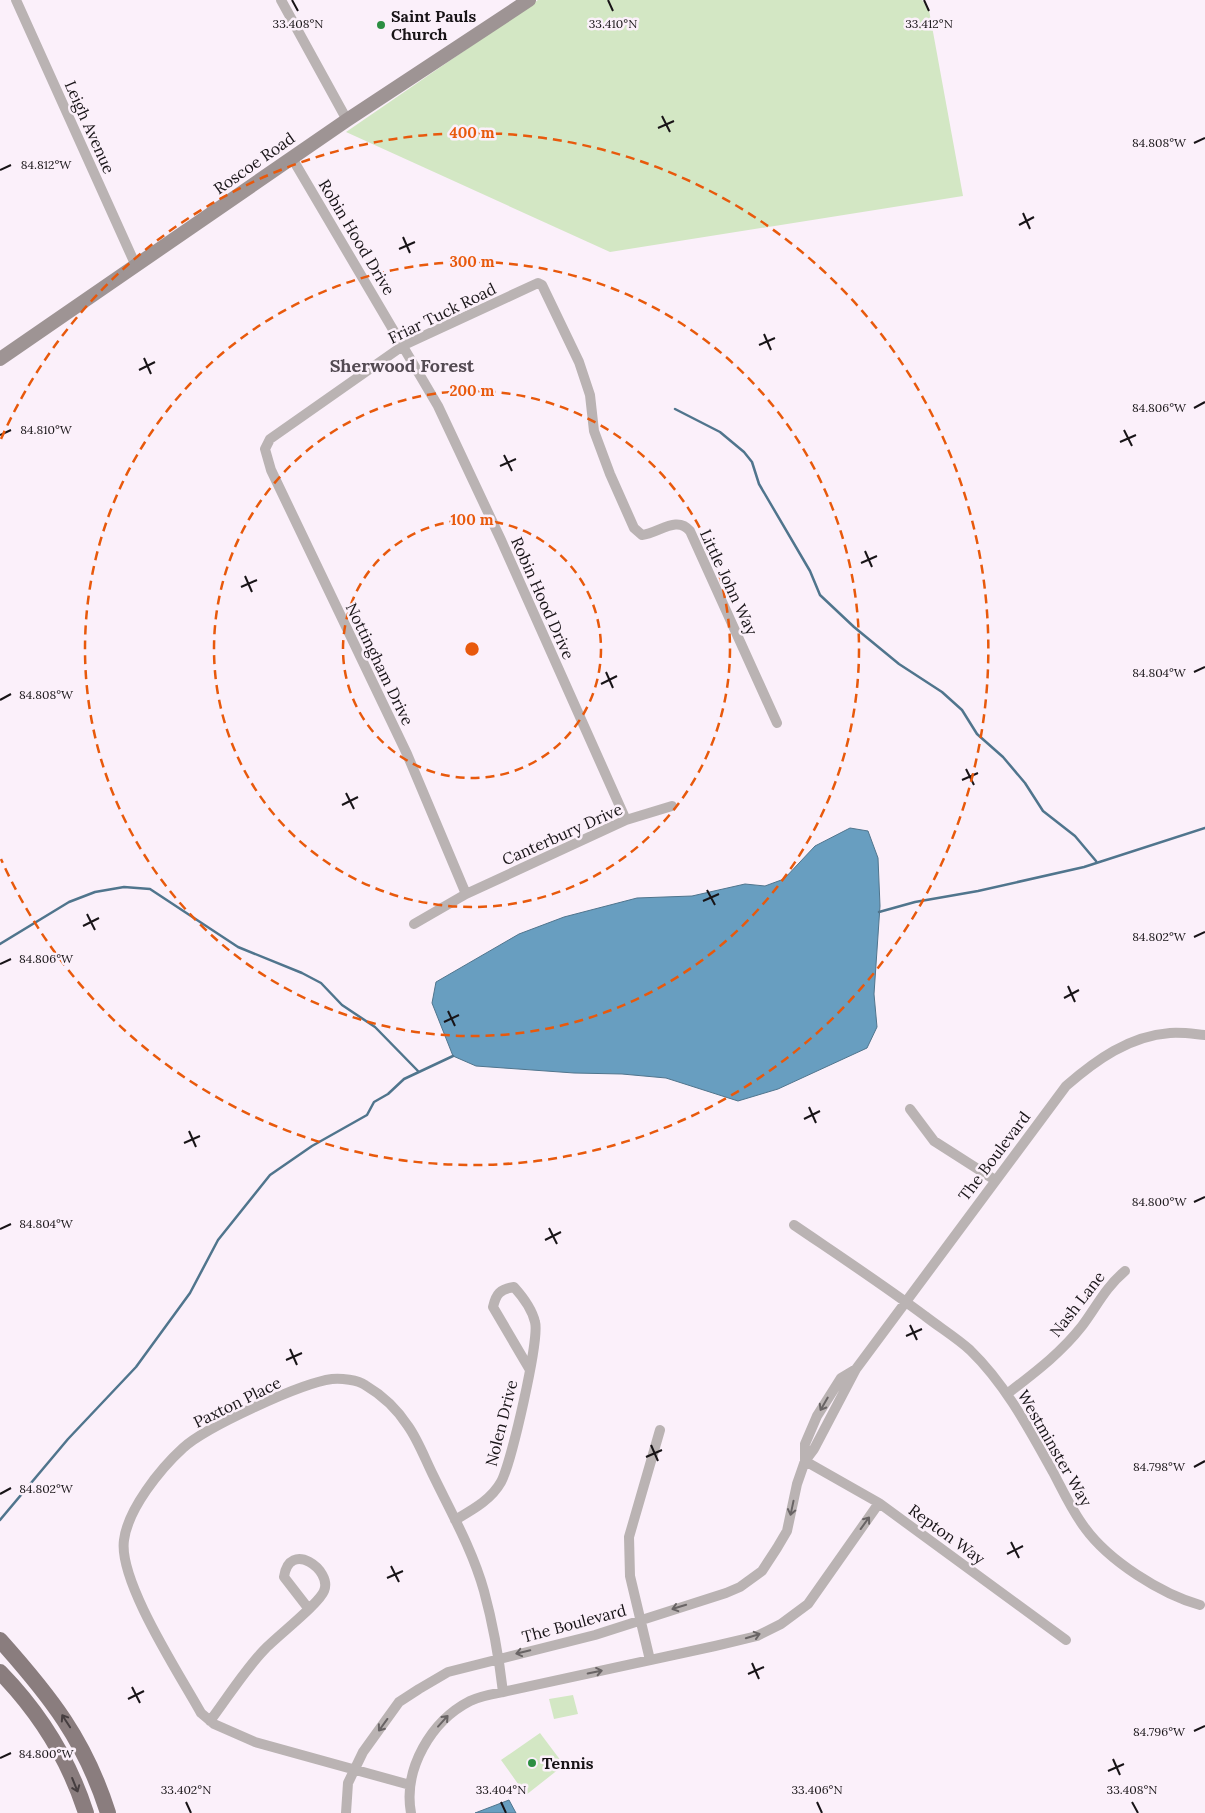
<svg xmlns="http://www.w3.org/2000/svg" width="1205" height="1813" viewBox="0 0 1205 1813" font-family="Lora,serif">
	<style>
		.green { fill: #d3e7c4 }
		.water { fill: #689ec0; stroke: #50758d }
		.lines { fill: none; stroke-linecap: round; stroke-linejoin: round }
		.stream { stroke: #50758d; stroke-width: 2.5 }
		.minor { stroke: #bab3b3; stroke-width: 10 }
		.secondary { stroke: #9e9494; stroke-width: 14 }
		.primary { stroke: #8a7d7e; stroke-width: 16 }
		.oneway { stroke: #696465 }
		.oneway2 { stroke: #463e40 }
		.ticks { fill: none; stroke: #181417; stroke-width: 2 }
		.ring { fill: none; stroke: #e8590c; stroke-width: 2.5; stroke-dasharray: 9 6 }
		.poi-dot { fill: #2c8e42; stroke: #fbf0fa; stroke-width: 2 }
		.labels { text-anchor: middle; stroke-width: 5; stroke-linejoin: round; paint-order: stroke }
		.poi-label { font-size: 16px; font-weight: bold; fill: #181417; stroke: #fbf0fa; text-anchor: start }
		.street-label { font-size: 16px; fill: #181417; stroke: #fbf0fa }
		.neighbourhood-label { font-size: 18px; font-weight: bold; fill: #534a52; stroke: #fbf0fa }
		.ticks-label { font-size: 12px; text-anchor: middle; fill: #181417; stroke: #fbf0fa; stroke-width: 5; stroke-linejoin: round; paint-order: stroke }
		.centre { fill: #e8590c; stroke: #fbf0fa; stroke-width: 2.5 }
		.ring-label { font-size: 15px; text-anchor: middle; font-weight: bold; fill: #e8590c; stroke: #fbf0fa; stroke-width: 5; stroke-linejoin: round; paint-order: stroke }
	</style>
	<rect width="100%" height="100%" fill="#fbf0fa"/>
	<path class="green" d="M538 0H922L929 10 963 196 610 252 346 132Z
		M573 1695 578 1714 554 1719 549 1699Z
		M540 1733 564 1765 526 1795 501 1760Z"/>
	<path class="water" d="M850 828 868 831 878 858 880 906 874 994 877 1027 867 1048 778 1089 738 1101 666 1078 622 1074 574 1073 476 1066 453 1056 432 1003 436 982 519 934 564 917 637 898 692 896 745 884 765 886 784 879 815 846Z
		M509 1800 516 1813H475Z"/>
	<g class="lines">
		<path class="stream" d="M675 409 720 432 744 452 752 462 759 484 810 571 820 595 854 627 899 664 942 692 962 710 977 734 1003 757 1025 783 1043 811 1075 836 1096 861
			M879 912 915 902 978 891 1084 867 1205 828
			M0 944 69 902 95 892 124 887 150 889 238 947 302 973 321 983 342 1005 375 1027 418 1071
			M0 1520 68 1439 136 1367 190 1293 218 1240 270 1175 312 1146 367 1115 374 1102 388 1094 404 1079 453 1056"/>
		<path class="minor" d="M16 0 136 266
			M281 0 347 120
			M292 158 438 406 501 540 626 820
			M466 894 407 754 271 470 265 449 270 439 404 345 538 283 542 285 579 362 590 395 594 431 610 474 634 528 642 535C659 533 677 515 690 531L777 723
			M414 924 466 894 626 820 672 806
			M910 1109 934 1141 995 1180
			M794 1225C838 1255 882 1284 925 1316 939 1327 957 1338 970 1350 1006 1385 1029 1429 1053 1472 1063 1491 1072 1511 1085 1528 1109 1561 1161 1594 1200 1605
			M1007 1394C1034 1373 1061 1353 1082 1326 1097 1306 1105 1288 1125 1271
			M805 1461 814 1449 856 1369 1066 1086C1096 1060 1129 1036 1170 1033 1182 1032 1194 1034 1205 1035
			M805 1461 879 1503 1066 1640
			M455 1520C472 1510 491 1500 501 1482 511 1464 540 1339 535 1322 532 1309 523 1297 514 1287 500 1289 496 1294 493 1307L530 1370
			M650 1660 630 1576 629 1537 660 1430
			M210 1721C228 1697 244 1671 264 1650 276 1637 319 1604 324 1591 333 1570 289 1539 284 1577L308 1608
			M410 1785 255 1742 214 1724 201 1713C180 1675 118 1581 124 1540 128 1509 160 1469 183 1448 206 1427 301 1383 332 1379 341 1378 358 1380 365 1385 382 1395 397 1409 408 1426 418 1440 425 1459 433 1475 451 1512 473 1551 484 1591 493 1624 499 1658 503 1692
			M346 1813 348 1783 363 1752 399 1702 419 1689 448 1672 595 1635 726 1593 740 1587 762 1571 777 1548 787 1531 797 1484 805 1461V1444L817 1416 841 1378 856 1369
			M411 1813C403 1769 431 1721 470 1701 480 1696 492 1694 503 1692L715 1646 757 1636 781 1624 808 1604 879 1503"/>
		<path class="secondary" d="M0 359 347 120 529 0"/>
		<path class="primary" d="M0 1640C50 1696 85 1740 108 1813
			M0 1672C39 1712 69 1760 86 1813"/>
	</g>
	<defs><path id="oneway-shaft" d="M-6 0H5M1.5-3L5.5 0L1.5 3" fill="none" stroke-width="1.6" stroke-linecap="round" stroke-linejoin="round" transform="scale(1.25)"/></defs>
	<g class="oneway">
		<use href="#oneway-shaft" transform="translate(824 1404) rotate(120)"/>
		<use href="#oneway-shaft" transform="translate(792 1508) rotate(102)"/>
		<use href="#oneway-shaft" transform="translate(865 1523) rotate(-54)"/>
		<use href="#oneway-shaft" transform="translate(679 1607) rotate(163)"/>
		<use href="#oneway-shaft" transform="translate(753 1636) rotate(-17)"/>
		<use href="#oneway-shaft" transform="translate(523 1652) rotate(166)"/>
		<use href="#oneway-shaft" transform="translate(595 1672) rotate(-12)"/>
		<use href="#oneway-shaft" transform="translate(443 1721) rotate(-48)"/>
		<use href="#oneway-shaft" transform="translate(383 1725) rotate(126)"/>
	</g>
	<g class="oneway2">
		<use href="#oneway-shaft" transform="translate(66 1721) rotate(-123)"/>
		<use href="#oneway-shaft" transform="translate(75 1785) rotate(68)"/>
	</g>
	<path class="ticks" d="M292 0 298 11M608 0 613 11M924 0 929 11M662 116 670 132M658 128 674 121M1194 143 1205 138M0 170 11 165M1023 213 1030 229M1019 225 1034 217M403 237 410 253M399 249 415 242M764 334 771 350M759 345 775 338M144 358 151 374M139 370 155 362M1194 408 1205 402M1124 430 1132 446M0 435 11 430M1120 442 1136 435M504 455 512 471M500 466 516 459M865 551 872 567M861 563 877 556M245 576 252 592M241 587 257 580M606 672 613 688M1194 672 1205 667M601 684 617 676M0 700 11 694M966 769 974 785M962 780 978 773M346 793 354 809M342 805 358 797M707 890 715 905M703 901 719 894M87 914 95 930M83 926 99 918M1194 937 1205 932M0 964 11 959M1068 986 1075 1002M1064 998 1079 990M448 1011 455 1026M444 1022 459 1015M809 1107 816 1123M804 1119 820 1111M189 1131 196 1147M184 1143 200 1136M1194 1202 1205 1197M549 1228 557 1244M0 1229 11 1224M545 1240 561 1232M910 1325 917 1340M906 1336 922 1329M290 1349 297 1365M286 1360 302 1353M651 1445 658 1461M646 1457 662 1450M1194 1467 1205 1461M0 1494 11 1488M1011 1542 1019 1558M1007 1554 1023 1546M391 1566 399 1582M387 1578 403 1571M752 1663 759 1679M748 1674 764 1667M132 1687 140 1703M128 1699 144 1691M1194 1731 1205 1726M0 1758 11 1753M1113 1759 1120 1775M1108 1771 1124 1764M186 1802 191 1813M501 1802 506 1813M817 1802 822 1813M1132 1802 1138 1813"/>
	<g class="ring">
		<circle cx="472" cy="649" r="129"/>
		<circle cx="472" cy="649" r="258"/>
		<circle cx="472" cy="649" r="387"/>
		<path d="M1 439A516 516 0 1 1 1 859"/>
	</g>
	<g class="poi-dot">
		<circle cx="381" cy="25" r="5"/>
		<circle cx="532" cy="1763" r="5"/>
	</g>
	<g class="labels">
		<g class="poi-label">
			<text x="391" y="22">Saint Pauls<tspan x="391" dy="18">Church</tspan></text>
			<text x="542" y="1769">Tennis</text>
		</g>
		<g class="street-label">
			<text transform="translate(90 127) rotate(66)" y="6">Leigh Avenue</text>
			<text transform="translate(254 163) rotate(-35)" y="6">Roscoe Road</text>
			<text transform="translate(357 237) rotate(59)" y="6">Robin Hood Drive</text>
			<text transform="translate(442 313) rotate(-26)" y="6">Friar Tuck Road</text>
			<text transform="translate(729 582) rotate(65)" y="6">Little John Way</text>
			<text transform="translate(543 598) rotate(66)" y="6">Robin Hood Drive</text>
			<text transform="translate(380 664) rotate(64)" y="6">Nottingham Drive</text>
			<text transform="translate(562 834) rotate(-24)" y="6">Canterbury Drive</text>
			<text transform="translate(994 1156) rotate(-53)" y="6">The Boulevard</text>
			<text transform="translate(1077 1304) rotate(-52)" y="6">Nash Lane</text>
			<text transform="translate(237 1402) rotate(-26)" y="6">Paxton Place</text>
			<text transform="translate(501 1423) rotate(-76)" y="6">Nolen Drive</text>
			<text transform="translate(1055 1448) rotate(60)" y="6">Westminster Way</text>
			<text transform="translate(947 1534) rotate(36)" y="6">Repton Way</text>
			<text transform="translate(574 1623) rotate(-15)" y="6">The Boulevard</text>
		</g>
		<g class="neighbourhood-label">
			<text x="402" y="372">Sherwood Forest</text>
		</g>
	</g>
	<g class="ticks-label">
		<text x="298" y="28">33.408°N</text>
		<text x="613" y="28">33.410°N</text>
		<text x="929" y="28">33.412°N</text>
		<text x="1159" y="147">84.808°W</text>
		<text x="46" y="169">84.812°W</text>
		<text x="1159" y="412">84.806°W</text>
		<text x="46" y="434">84.810°W</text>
		<text x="1159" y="677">84.804°W</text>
		<text x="46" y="699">84.808°W</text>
		<text x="1159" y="941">84.802°W</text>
		<text x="46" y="963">84.806°W</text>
		<text x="1159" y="1206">84.800°W</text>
		<text x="46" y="1228">84.804°W</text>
		<text x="1159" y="1471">84.798°W</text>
		<text x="46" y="1493">84.802°W</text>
		<text x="1159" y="1736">84.796°W</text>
		<text x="46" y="1758">84.800°W</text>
		<text x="186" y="1794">33.402°N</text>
		<text x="501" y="1794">33.404°N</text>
		<text x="817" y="1794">33.406°N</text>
		<text x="1132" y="1794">33.408°N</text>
	</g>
	<circle cx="472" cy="649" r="8" class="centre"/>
	<g class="ring-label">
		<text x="472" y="138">400 m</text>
		<text x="472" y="267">300 m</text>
		<text x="472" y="396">200 m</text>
		<text x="472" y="525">100 m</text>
	</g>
</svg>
